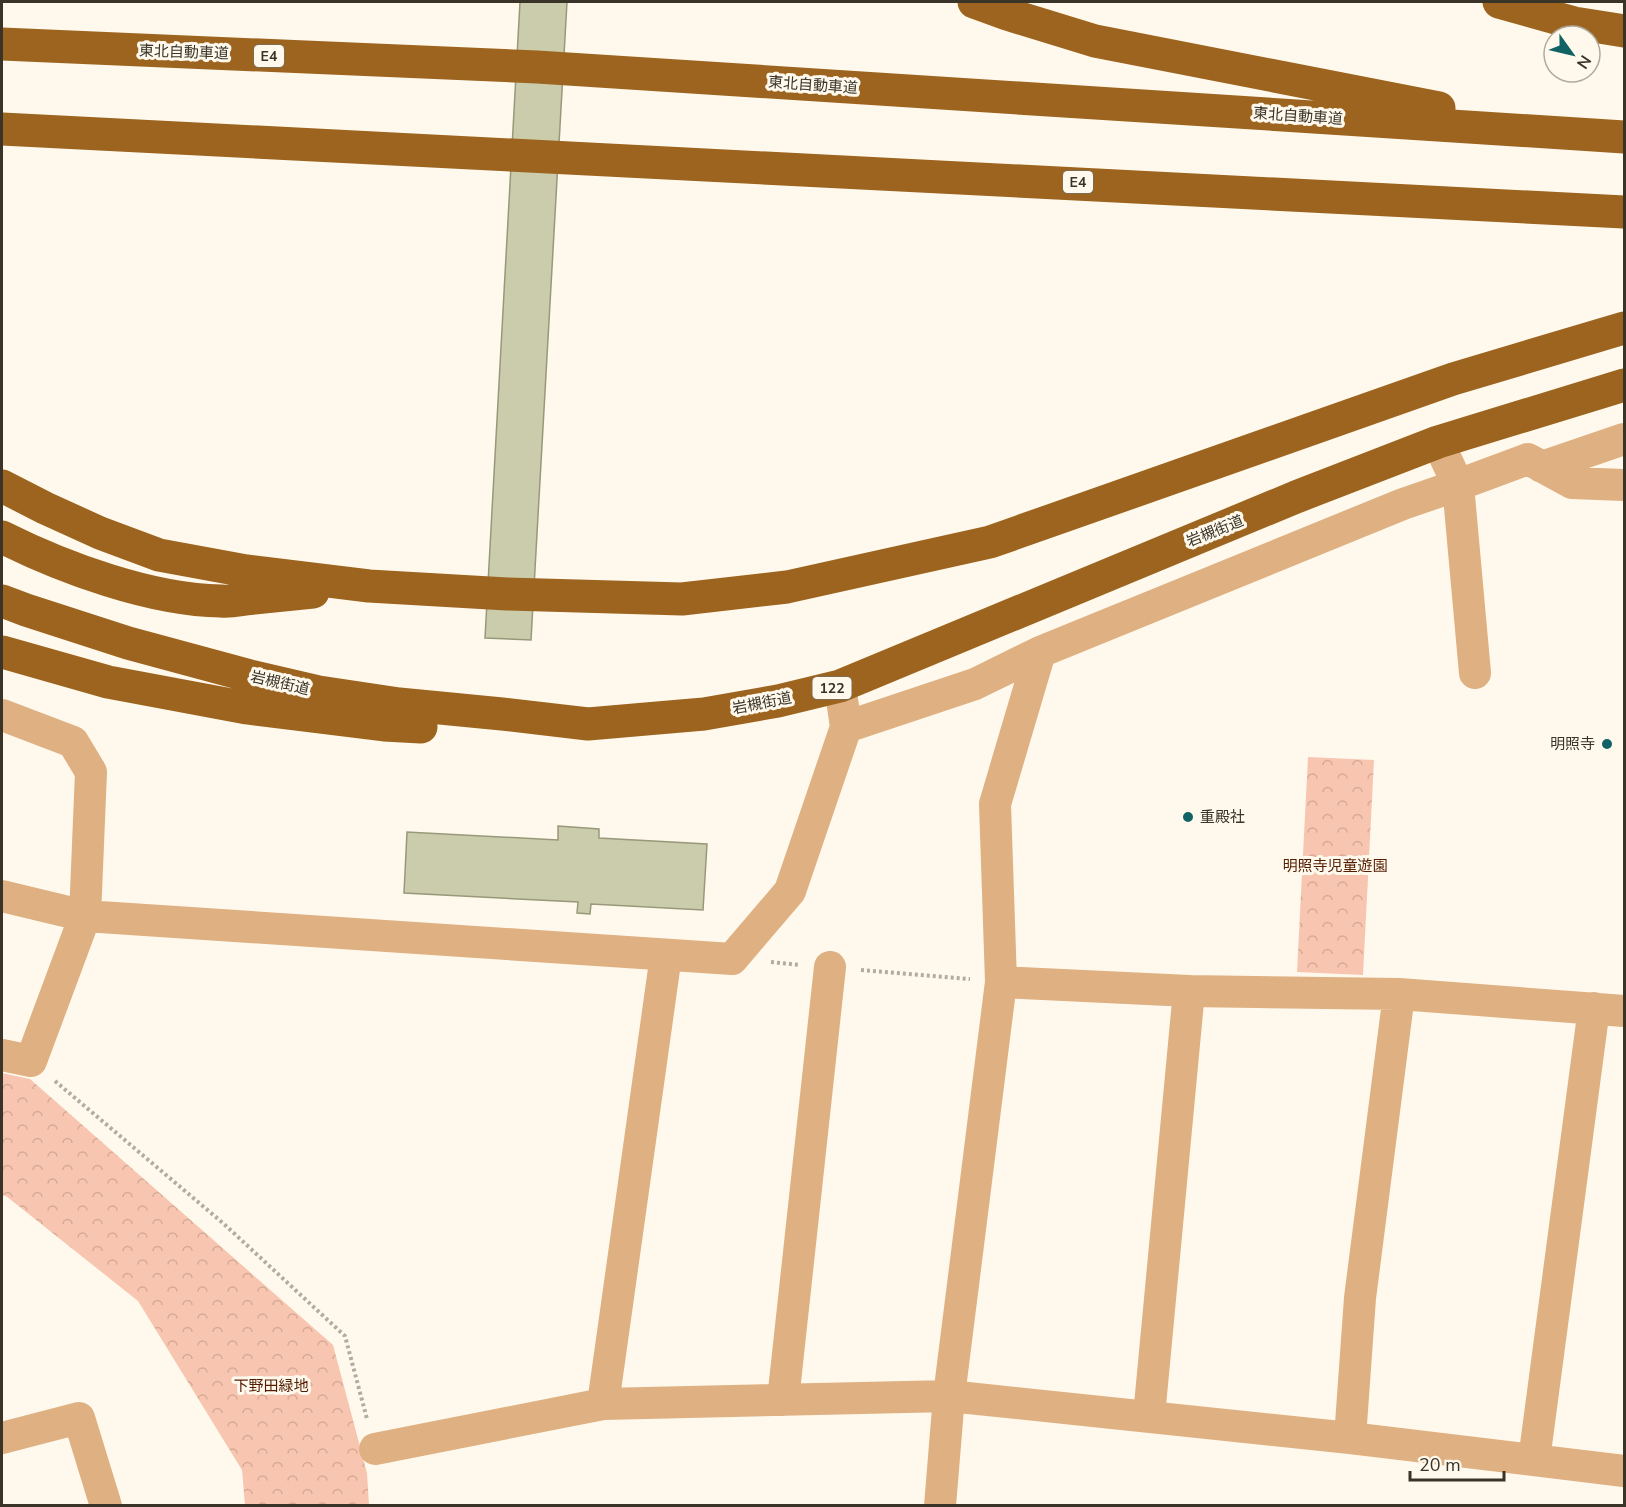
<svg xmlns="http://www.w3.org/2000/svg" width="1626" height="1507" viewBox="0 0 1626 1507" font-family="'Nunito Sans','Noto Sans JP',sans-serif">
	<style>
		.forest { fill: url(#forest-crowns) }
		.building { fill: #caccab; stroke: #97997a; stroke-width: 1.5 }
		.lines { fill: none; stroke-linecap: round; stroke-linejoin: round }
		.path { stroke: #b1ac9f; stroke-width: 4; stroke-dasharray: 3 3; stroke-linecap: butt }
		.street { stroke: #dfb082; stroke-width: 32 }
		.highway { stroke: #9d641f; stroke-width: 33 }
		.poi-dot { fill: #116264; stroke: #fef9ec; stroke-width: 2 }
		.labels { text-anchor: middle; stroke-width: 6; stroke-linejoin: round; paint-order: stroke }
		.shield { fill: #fef9ec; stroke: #746f62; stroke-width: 1.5 }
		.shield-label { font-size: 14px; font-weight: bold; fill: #393427 }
		.street-label { font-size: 15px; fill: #393427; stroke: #fef9ec }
		.poi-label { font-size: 15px; fill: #393427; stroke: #fef9ec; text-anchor: end }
		.park-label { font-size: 15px; fill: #541c00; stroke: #fef9ec }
	</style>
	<defs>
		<pattern id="forest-crowns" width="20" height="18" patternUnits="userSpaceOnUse" patternTransform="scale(1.5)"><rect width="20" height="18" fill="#f8c5b0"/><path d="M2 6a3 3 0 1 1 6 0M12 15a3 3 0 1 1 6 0" fill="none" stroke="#d5aa97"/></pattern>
	</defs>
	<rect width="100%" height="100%" fill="#fef9ec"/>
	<path class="forest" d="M1308 757 1374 760 1363 975 1297 972Z
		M2 1073 30 1079 333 1345 367 1473 369 1505H245L242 1470 138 1301 6 1196 2 1195Z"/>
	<path class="building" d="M520 2H567L531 640 485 638Z
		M558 826 599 829V838L707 844 703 910 591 904 590 914 577 913 578 902 404 893 407 832 558 840Z"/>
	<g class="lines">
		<path class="path" d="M771 962 800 965
			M861 970 970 979
			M55 1081 224 1224 345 1336 367 1419"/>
		<path class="street" d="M1438 442 1458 485 1528 459 1572 483 1624 485
			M1542 467 1624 439
			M1040 652 995 804 1001 982 1189 991 1399 994 1624 1011
			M2 715 73 742 91 772 85 916 31 1061 2 1055
			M846 727 975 684 1040 652 1403 504 1458 485 1475 673
			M2 896 85 916 732 959 790 891 846 727 840 686
			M783 1400 830 967
			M603 1404 666 955
			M1149 1416 1189 991
			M2 1438 79 1418 106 1506
			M1350 1438 1360 1298 1399 994
			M375 1449 603 1404 949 1396 1350 1438 1624 1471
			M1534 1460 1594 1008
			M940 1506 949 1396 1001 982"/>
		<path class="highway" d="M974 2 1007 14 1095 41 1439 108
			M1499 2 1574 23 1624 31
			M2 44 537 67 1624 137
			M2 129C543 155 1084 180 1624 212
			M2 486 45 508 100 533 159 555 246 571 369 586 507 594 682 599 787 587 990 542 1453 379 1624 328
			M2 537C64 568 151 600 221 601 232 602 243 599 254 598 273 596 293 594 313 592
			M2 601 26 610 128 643 250 676 319 692 399 704 502 714 588 724 704 714 778 701 840 686 1296 497 1438 442 1624 385
			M2 652 108 682 247 708 384 725 421 727"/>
	</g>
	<g class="poi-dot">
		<circle cx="1607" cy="744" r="6"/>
		<circle cx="1188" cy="817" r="6"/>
	</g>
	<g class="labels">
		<g class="shield">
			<rect x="254" y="45" width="30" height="22" rx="4.5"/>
			<rect x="1063" y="171" width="30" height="22" rx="4.5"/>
			<rect x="812.5" y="677" width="39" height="22" rx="4.5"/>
		</g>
		<g class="shield-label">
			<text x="269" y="61">E4</text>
			<text x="1078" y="187">E4</text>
			<text x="832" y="693">122</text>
		</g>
		<g class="street-label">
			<text transform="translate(184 52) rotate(2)" y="5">東北自動車道</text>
			<text transform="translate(813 85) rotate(4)" y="5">東北自動車道</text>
			<text transform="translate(1298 116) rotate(4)" y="5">東北自動車道</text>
			<text transform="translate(1215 531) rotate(-22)" y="5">岩槻街道</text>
			<text transform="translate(280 683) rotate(13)" y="5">岩槻街道</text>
			<text transform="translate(762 703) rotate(-11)" y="5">岩槻街道</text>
		</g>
		<g class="poi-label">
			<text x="1595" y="749">明照寺</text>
			<text x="1200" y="822" text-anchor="start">重殿社</text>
		</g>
		<g class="park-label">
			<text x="1335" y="871">明照寺児童遊園</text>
			<text x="271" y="1391">下野田緑地</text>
		</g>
	</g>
	<rect width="1626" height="1507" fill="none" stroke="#393427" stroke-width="6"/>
	<g transform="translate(1572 54) rotate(124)"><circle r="28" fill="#fef9ec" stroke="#afaa9d" stroke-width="1.5"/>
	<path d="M0-4.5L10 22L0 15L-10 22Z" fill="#116264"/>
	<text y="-9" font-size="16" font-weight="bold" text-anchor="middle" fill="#393427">N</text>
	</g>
	<path d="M1410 1471v9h94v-9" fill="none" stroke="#393427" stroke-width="3"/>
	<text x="1419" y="1471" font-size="18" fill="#393427" stroke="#fef9ec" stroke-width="4.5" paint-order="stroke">20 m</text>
</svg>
